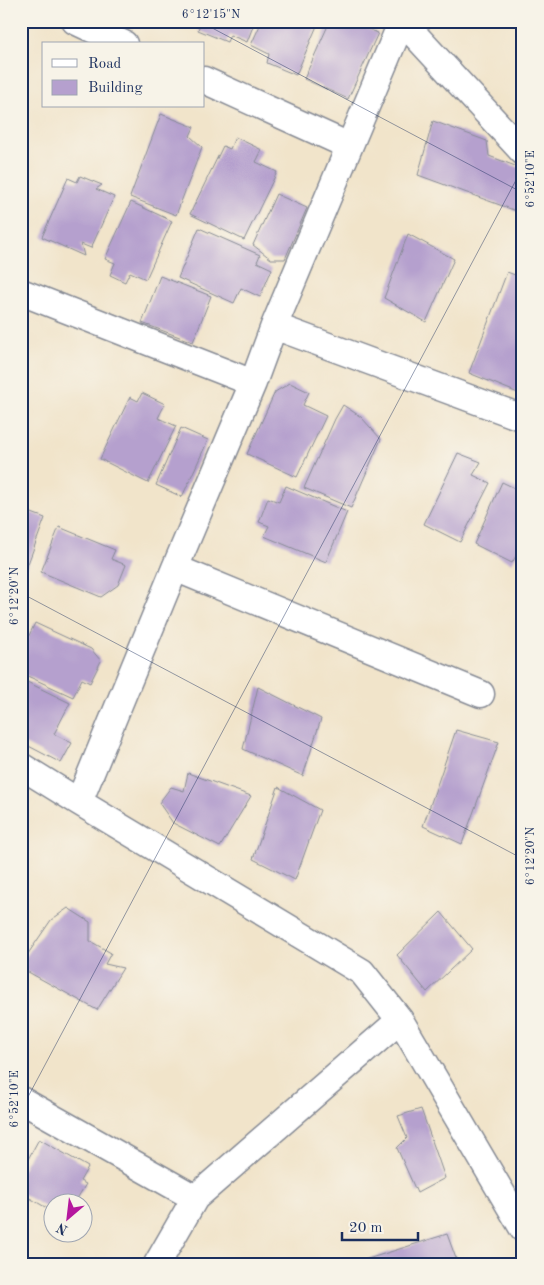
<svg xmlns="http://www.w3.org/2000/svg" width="544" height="1285" viewBox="0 0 544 1285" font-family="'Old Standard TT',serif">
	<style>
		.building { fill: #b5a0ce }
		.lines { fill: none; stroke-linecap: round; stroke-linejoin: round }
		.minor-casing { stroke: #868a94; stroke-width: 29 }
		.minor { stroke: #fff; stroke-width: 26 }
		.ticks { fill: none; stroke: #1b2f5e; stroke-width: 1; stroke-opacity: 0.45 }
		.neatline { fill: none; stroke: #1b2f5e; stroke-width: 2 }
		.ticks-label { font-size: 12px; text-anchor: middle; fill: #1b2f5e }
	</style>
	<rect width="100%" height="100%" fill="#f7f3e8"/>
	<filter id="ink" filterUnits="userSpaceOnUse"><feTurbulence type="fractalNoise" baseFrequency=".02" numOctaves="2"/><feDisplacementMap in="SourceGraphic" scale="10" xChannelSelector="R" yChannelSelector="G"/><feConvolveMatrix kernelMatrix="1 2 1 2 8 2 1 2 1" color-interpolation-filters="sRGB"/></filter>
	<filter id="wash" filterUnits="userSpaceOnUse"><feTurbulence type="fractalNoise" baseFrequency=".0096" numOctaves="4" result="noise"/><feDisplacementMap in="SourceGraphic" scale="20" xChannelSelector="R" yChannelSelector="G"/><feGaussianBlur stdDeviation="1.12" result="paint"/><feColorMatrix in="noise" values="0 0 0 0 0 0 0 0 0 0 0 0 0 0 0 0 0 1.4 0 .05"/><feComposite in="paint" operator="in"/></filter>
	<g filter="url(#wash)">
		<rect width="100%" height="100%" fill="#f1e4ca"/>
		<g id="blocks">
			<path class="building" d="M201 21H255L247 42 230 35 227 42 198 30Z
				M262 21H319L296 75 267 63 269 54 251 45Z
				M330 21H365L363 27 378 33 348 99 304 79Z
				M161 114 194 127 190 136 202 147 176 215 130 197Z
				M433 121 487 141 489 156 523 169V197L519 212 418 175Z
				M235 137 262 150 256 162 277 172 244 240 190 214 223 146 230 149Z
				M80 176 102 185 96 189 114 197 91 248 81 244 84 256 42 237 68 178 77 182Z
				M276 194 307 208 285 259H271L253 245Z
				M131 202 172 221 146 279 130 272 125 282 110 275 115 263 105 259Z
				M199 228 260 255 257 262 272 269 260 297 241 288 234 303 178 278Z
				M408 234 454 259 426 322 384 298Z
				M507 272 523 278V382L518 393 469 373Z
				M160 276 211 296 193 342 142 323Z
				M290 383 309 392 303 405 326 416 297 477 247 454 275 392Z
				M142 393 165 404 158 418 176 426 148 483 100 459 130 397 138 401Z
				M343 405 361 417 381 439 351 508 304 488 335 419Z
				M181 428 208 440 182 497 156 485Z
				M458 453 481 462 473 475 490 483 460 542 424 524Z
				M502 482 523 492V544L512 563 474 544Z
				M286 486 347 512 326 562 264 536 269 526 259 522 268 498 279 502Z
				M21 509 45 518 26 569 21 567Z
				M59 527 115 550 111 559 126 565 118 585 101 597 41 572Z
				M35 623 91 649 101 661 90 683 82 679 73 697 21 673V652Z
				M21 679 70 703 54 734 72 743 61 763 21 742Z
				M258 687 321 719 303 776 243 749Z
				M456 730 499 742 462 844 423 826Z
				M188 773 251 796 220 847 173 823 159 803 171 787 184 791Z
				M278 787 320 810 295 880 253 859Z
				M68 908 90 922V941L111 953 105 964 123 968 97 1010 21 968V964L51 920Z
				M441 912 472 949 427 992 397 955Z
				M421 1109 445 1178 417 1193 397 1148 407 1138 398 1116Z
				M39 1139 88 1167 80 1181 86 1184 75 1202H52V1211L21 1193V1172Z
				M447 1234 458 1264H355V1263Z"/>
		</g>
	</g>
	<g filter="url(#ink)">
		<use href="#blocks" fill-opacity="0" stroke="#868a94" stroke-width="1"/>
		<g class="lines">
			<defs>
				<path id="minor" d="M75 21 124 44
					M204 80 349 146
					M21 292 253 383
					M274 326 523 418
					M175 568 481 694
					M21 766 79 802 362 972 400 1020 523 1229
					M79 802 175 568 253 383 274 326 402 21 523 152
					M21 1100 195 1198
					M157 1264 195 1198 400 1020"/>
			</defs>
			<use href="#minor" class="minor-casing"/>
			<use href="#minor" class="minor"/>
		</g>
	</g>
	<path class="ticks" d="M199 21 523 193M21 593 523 859M21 1110 523 167M21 1259 30 1264"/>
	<rect width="544" height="1285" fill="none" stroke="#f7f3e8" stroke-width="55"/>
	<rect x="42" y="42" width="162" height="65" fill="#f7f3e8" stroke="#9fa5b1"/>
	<rect x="52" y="59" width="25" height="8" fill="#ffffff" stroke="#9fa5b1"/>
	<text x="88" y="68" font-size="15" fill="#1b2f5e">Road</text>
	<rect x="52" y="80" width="25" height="15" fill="#b5a0ce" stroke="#9fa5b1"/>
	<text x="88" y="92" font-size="15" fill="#1b2f5e">Building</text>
	<g transform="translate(68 1218) rotate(208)"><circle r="24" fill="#f7f3e8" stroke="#9fa5b1"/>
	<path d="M0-4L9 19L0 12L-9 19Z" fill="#b5179e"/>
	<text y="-8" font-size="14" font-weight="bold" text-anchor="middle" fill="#1b2f5e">N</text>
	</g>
	<path d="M342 1232v8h76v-8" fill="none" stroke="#1b2f5e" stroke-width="2.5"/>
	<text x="349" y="1232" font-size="15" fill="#1b2f5e" stroke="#f7f3e8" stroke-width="4" paint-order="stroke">20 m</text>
	<rect x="28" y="28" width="488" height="1230" class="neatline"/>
	<g class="ticks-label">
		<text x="211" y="18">6°12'15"N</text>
		<text transform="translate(530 179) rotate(-90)" y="4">6°52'10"E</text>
		<text transform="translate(14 596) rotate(-90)" y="4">6°12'20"N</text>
		<text transform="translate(530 856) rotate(-90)" y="4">6°12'20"N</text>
		<text transform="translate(14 1099) rotate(-90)" y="4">6°52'10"E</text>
	</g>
</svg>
